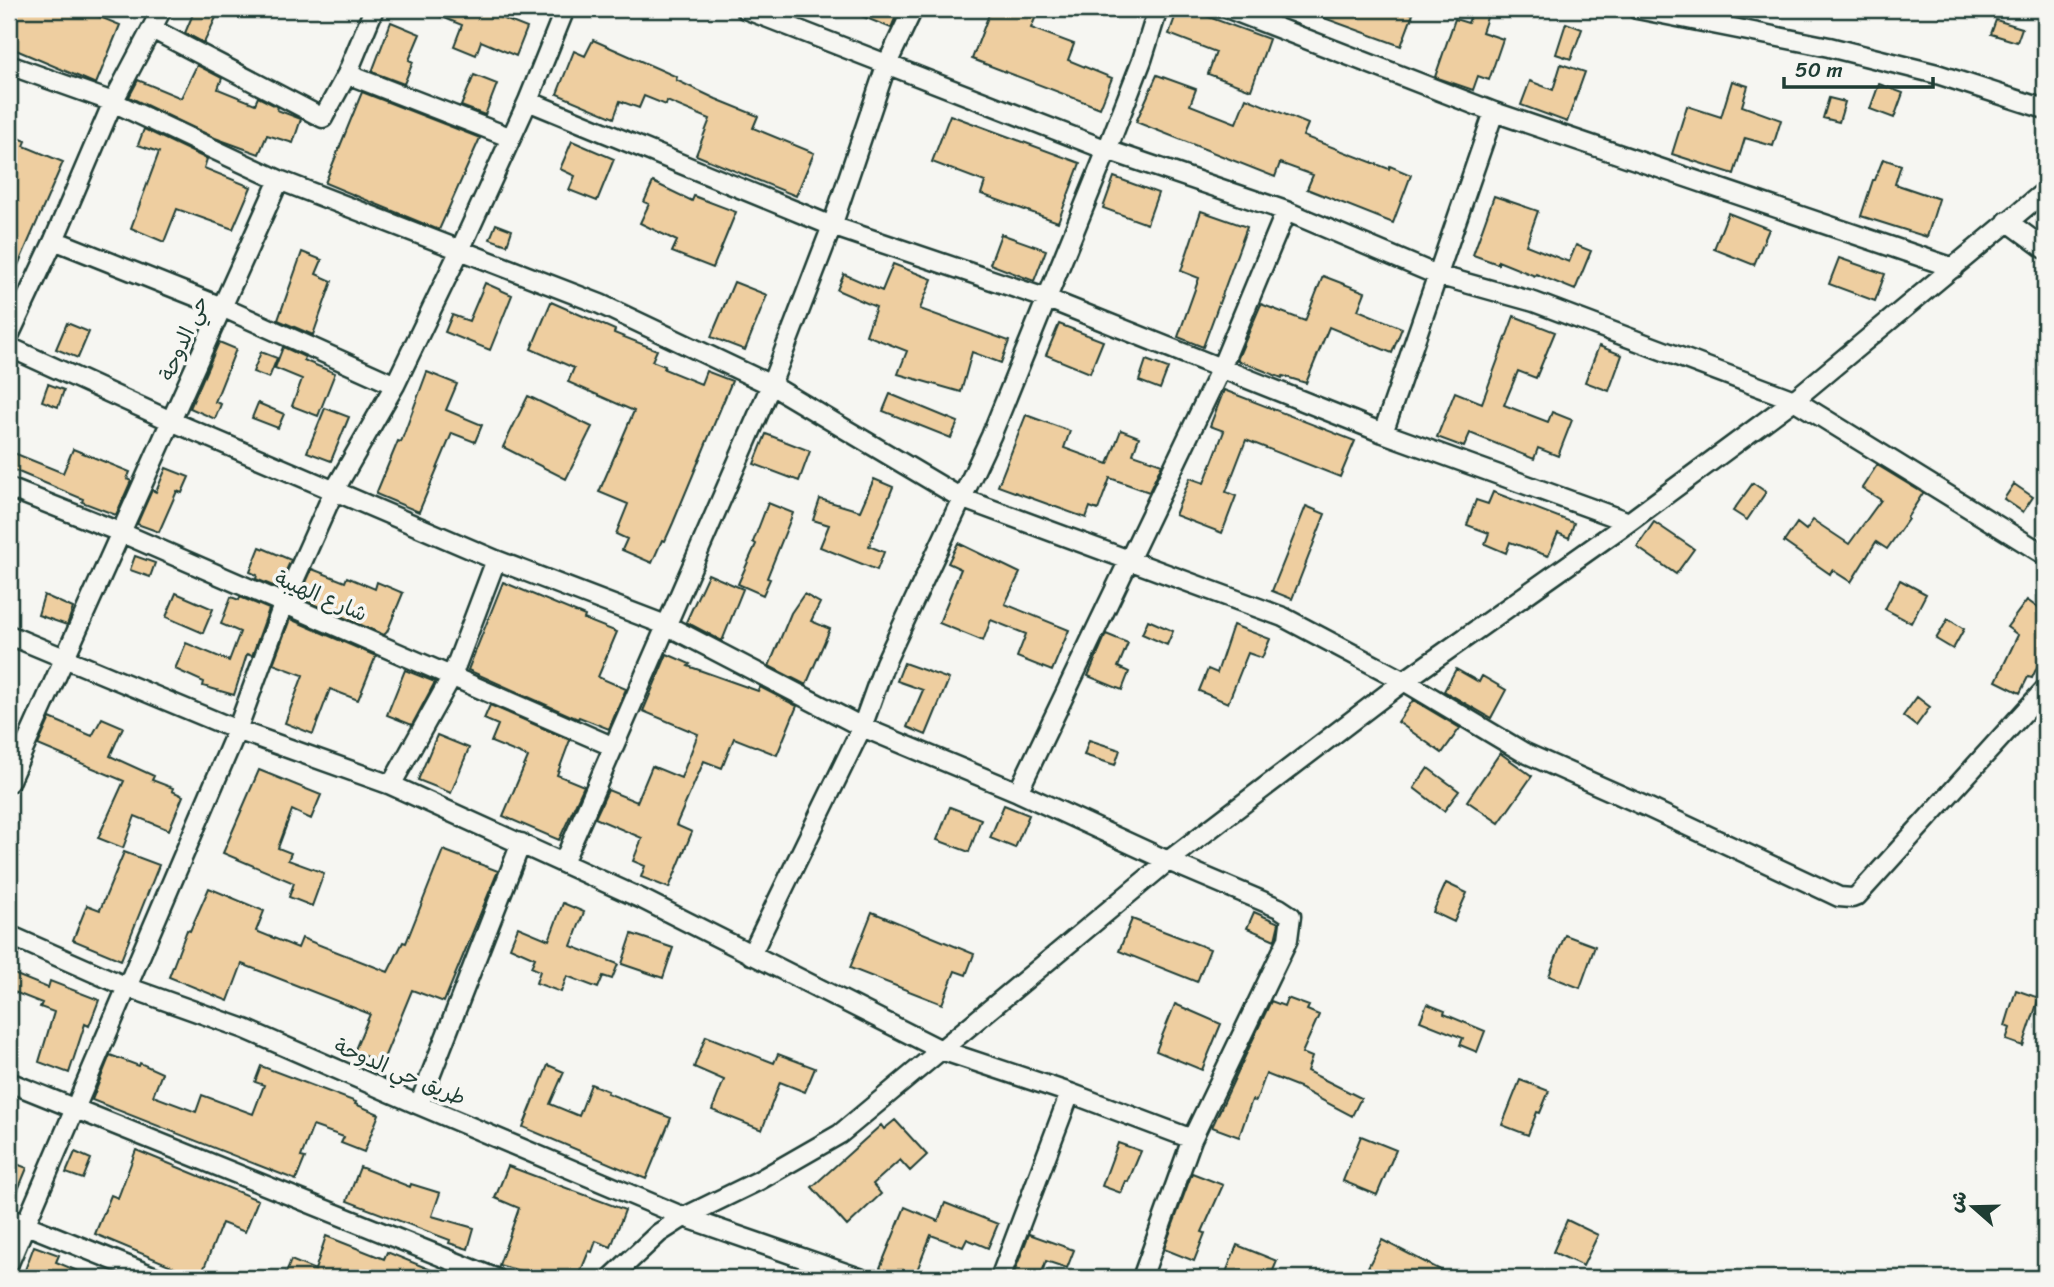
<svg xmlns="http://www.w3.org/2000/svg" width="2054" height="1287" viewBox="0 0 2054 1287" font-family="Sriracha,'Playpen Sans Arabic',sans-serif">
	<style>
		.building { fill: #eecea0; stroke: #1f3d34; stroke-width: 2 }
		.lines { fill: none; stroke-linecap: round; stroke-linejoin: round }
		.street-casing { stroke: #1f3d34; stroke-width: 23 }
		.street { stroke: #f6f6f2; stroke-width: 18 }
		.labels { text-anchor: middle; stroke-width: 7; stroke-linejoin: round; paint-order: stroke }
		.street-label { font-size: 21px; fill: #1f3d34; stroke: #f6f6f2 }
	</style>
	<rect width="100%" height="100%" fill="#f6f6f2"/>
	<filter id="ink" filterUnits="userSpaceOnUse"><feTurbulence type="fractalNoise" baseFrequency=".0143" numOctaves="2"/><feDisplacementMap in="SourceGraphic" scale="14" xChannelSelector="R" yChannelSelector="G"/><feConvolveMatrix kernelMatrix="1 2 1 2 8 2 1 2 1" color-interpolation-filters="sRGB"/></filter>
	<g filter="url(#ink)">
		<path class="building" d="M9 9H98L95 15 120 25 96 84 9 47Z
			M195 9H220L204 43 185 33Z
			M422 9H479L527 28 516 56 481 41 476 55 454 46 462 25Z
			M844 9H899L891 28Z
			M991 9H1039L1031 28 1074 44 1068 60 1112 78 1100 108 972 59Z
			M1178 9H1187L1269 39 1251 90 1208 74 1216 52 1169 34Z
			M1305 9H1398L1413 14 1401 46 1305 11Z
			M1473 9H1490L1482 32 1503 39 1489 80 1478 76 1473 90 1435 77 1455 19 1468 23Z
			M1996 20 2022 28 2017 42 1991 34Z
			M391 22 420 34 409 60 413 62 404 84 372 72Z
			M1566 23 1582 29 1571 59 1556 54Z
			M593 40 677 77 676 80 716 99 758 116 753 128 814 153 796 196 696 155 710 119 667 101 666 105 644 96 639 108 620 101 614 118 557 94 574 51 585 56Z
			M1561 64 1585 72 1567 122 1521 105 1530 81 1553 90Z
			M197 65 222 78 218 89 255 104 258 97 278 107 277 110 301 119 293 143 267 135 259 154 215 138 129 97 138 80 181 98Z
			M474 75 497 84 485 115 461 106Z
			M1157 75 1196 89 1190 105 1236 123 1246 98 1308 124 1303 136 1389 169 1390 166 1411 175 1393 223 1307 189 1313 175 1280 163 1275 177 1136 122Z
			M1732 81 1748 86 1742 106 1781 120 1773 146 1745 138 1734 174 1672 154 1687 106 1721 117Z
			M1879 84 1903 93 1894 118 1870 109Z
			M362 92 480 138 439 230 325 183Z
			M1829 98 1845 102 1839 122 1823 118Z
			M950 115 1080 163 1058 222 981 194 985 182 932 162Z
			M144 129 207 159 204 168 251 187 233 229 177 209 164 242 131 228 159 152 138 145Z
			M9 134 26 141 24 146 63 162 9 286Z
			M572 141 614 159 597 201 569 190 575 176 560 169Z
			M1883 159 1901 165 1895 184 1939 199 1927 237 1861 216 1873 180H1875Z
			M1114 177 1158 193 1147 224 1103 208Z
			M653 182 692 201 694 196 736 212 713 268 672 252 677 241 640 223 649 204 644 202Z
			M1494 196 1538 211 1526 245 1569 262 1576 245 1591 251 1575 290 1536 274 1535 276 1498 261V264L1473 255Z
			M1201 211 1247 227 1203 347 1178 337 1199 278 1181 271Z
			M1728 213 1769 229 1754 265 1714 249Z
			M496 224 512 230 507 245 490 239Z
			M1001 234 1046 250 1034 281 990 264Z
			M302 252 322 260 316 274 332 281 313 335 278 320Z
			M1839 258 1885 274 1875 301 1829 284Z
			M893 264 932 279 920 309 1009 341 1001 363 972 352 961 392 898 374 907 351 866 335 876 307 837 290 844 274 882 291Z
			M1323 276 1365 292 1358 310 1402 328 1392 353 1329 327 1306 383 1283 376 1282 378 1237 360 1261 304 1305 321Z
			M734 282 767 295 745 350 711 337Z
			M485 283 512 295 490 350 445 332 452 315 469 321Z
			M551 302 615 330 614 333 657 350 652 361 665 366 664 369 701 384 706 371 732 381 673 523 665 541 662 540 652 563 622 550 627 539 616 534 628 504 599 492 634 411 568 382 574 368 531 349Z
			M1514 316 1555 332 1536 378 1518 371 1504 405 1548 422 1552 412 1572 420 1558 456 1538 448 1534 459 1470 433 1464 447 1437 437 1455 392 1482 403Z
			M67 323 89 332 78 358 56 349Z
			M1059 324 1103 341 1090 373 1046 355Z
			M219 342 236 349 215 402 221 404 215 419 190 408Z
			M1599 346 1622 355 1609 391 1585 382Z
			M283 347 305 357 304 360 308 362 335 373 318 416 292 406 302 379 275 368Z
			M261 352 277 358 269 378 253 372Z
			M1146 360 1168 368 1160 389 1139 381Z
			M427 372 457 384 446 410 482 425 475 442 452 433 419 512 376 494 398 441 401 442Z
			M48 384 64 390 58 407 42 401Z
			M1224 390 1355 441 1340 477 1246 440 1226 492 1236 496 1222 533 1175 515 1190 478 1204 483 1224 431 1210 426Z
			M890 394 958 422 951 438 883 411Z
			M528 396 592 427 566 479 503 447Z
			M258 403 284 414 278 428 252 418Z
			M325 408 349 417 331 461 307 452Z
			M1026 415 1070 431 1064 448 1108 464 1121 430 1139 437 1133 454 1162 464 1149 492 1110 478 1098 510 1090 507 1086 518 998 486Z
			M766 434 810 451 799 481 754 464Z
			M73 449 130 472 127 479 131 481 116 515 82 502 83 499 9 468V451L63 473Z
			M1877 465 1923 493 1907 518 1908 519 1887 549 1876 542 1851 582 1832 570 1830 574 1784 542 1797 523 1806 530 1813 520 1849 544 1881 500 1862 488Z
			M166 468 189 477 182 493 177 491 159 532 137 524 152 490 156 492Z
			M874 479 893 487 869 546 884 552 877 570 820 547 829 525 813 520 820 499 860 511Z
			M1753 483 1766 492 1747 520 1733 511Z
			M2014 484 2033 497 2023 512 2004 499Z
			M1493 492 1574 523 1569 538 1558 533 1548 556 1510 542 1506 553 1485 544 1489 533 1467 525 1476 500 1488 504Z
			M768 503 793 513 767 578 770 579 763 595 738 584 756 544 753 542Z
			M1306 506 1325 514 1292 599 1272 591Z
			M1654 522 1694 549 1676 574 1637 547Z
			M958 543 1020 573 1005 604 1069 630 1052 671 1017 657 1026 634 991 620 983 641 939 623 961 569 948 563Z
			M260 547 291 560 278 588 256 579 257 575 250 572Z
			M135 556 155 563 150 577 130 570Z
			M312 569 345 582 347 577 375 589 377 582 403 593 387 632 384 635 299 598Z
			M708 574 743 589 722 641 686 622Z
			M1900 580 1926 594 1911 623 1885 609Z
			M503 582 585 616 584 619 617 632 598 677 626 689 609 729 579 717 578 719 468 670Z
			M176 593 213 609 203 633 166 617Z
			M804 594 820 603 811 621 830 629 806 685 769 666 791 613Z
			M44 595 73 608 67 625 38 615Z
			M231 597 239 600 240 597 269 609 252 656 247 654 234 695 203 686 204 682 175 669 186 643 229 661 240 632 221 624Z
			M2027 600 2045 613V650L2032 678 2028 677 2020 693 1996 681 2018 635 2007 627Z
			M290 619 376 656 358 700 330 689 313 734 285 723 303 675 273 664Z
			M1948 619 1964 629 1953 649 1936 639Z
			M1148 620 1173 631 1167 645 1142 634Z
			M1233 625 1270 639 1262 658 1248 653 1228 703 1199 691 1208 669 1217 673Z
			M1106 634 1128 643 1118 667 1129 672 1122 690 1088 676Z
			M667 654 690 664 688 666 758 691 760 687 797 706 777 755 734 738 722 768 704 761 676 825 692 832 669 888 641 877 645 866 633 861 642 838 595 818 608 790 637 802 652 766 681 778 698 734 643 711Z
			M904 663 949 679 926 735 907 727 923 690 897 681Z
			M1456 669 1479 682 1482 676 1506 690 1491 718 1444 691Z
			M405 670 435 682 412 725 387 715Z
			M1917 697 1930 707 1916 726 1903 716Z
			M1413 700 1460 728 1442 753 1398 722Z
			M490 705 570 740 557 775 584 786 559 840 503 816 528 757 491 742 498 725 484 719Z
			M50 718 92 736 102 718 123 727 110 756 154 776 152 780 173 788 172 791 183 796 169 830 135 816 123 848 98 838 124 781 38 745Z
			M437 735 469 748 451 793 418 780Z
			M1089 740 1120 750 1115 765 1084 755Z
			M1500 753 1532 776 1499 823 1467 801Z
			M1428 768 1459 791 1444 811 1414 788Z
			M259 770 321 795 311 819 292 810 278 848 291 853 288 860 324 873 312 906 289 897 294 883 223 853Z
			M1004 805 1029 815 1015 848 990 838Z
			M950 807 981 819 969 852 937 840Z
			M443 850 498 871 444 1002 412 990 382 1063 354 1052 370 1014 242 964 228 1001 169 977 187 930 190 931 209 888 264 911 256 931 298 948 302 938 388 972 403 942 406 943Z
			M124 852 159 865 121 960 73 940 87 905 100 910Z
			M1446 883 1467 893 1454 922 1433 912Z
			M563 903 584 912 571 946 618 964 612 979 603 976 598 988 567 976 561 992 536 983 540 971 531 967 535 958 510 947 518 927 549 940Z
			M872 912 974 954 966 975 955 971 942 1004 850 968Z
			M1254 912 1279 923 1275 940 1247 928Z
			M1132 919 1210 949 1197 982 1119 951Z
			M632 934 673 948 663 978 622 964Z
			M1565 935 1595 946 1580 988 1549 976Z
			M9 972 48 988 50 981 99 1000 89 1026 85 1024 69 1073 39 1062 54 1012 40 1007 42 1003 9 990Z
			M2016 990 2039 998 2023 1046 2006 1040 2010 1028 2005 1026Z
			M1287 998 1309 1006 1307 1010 1319 1015 1302 1053 1312 1057 1307 1071 1361 1098 1352 1116 1299 1088V1087L1266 1074 1256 1101 1252 1100 1239 1137 1212 1127 1271 1001 1284 1006Z
			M1175 1004 1221 1024 1202 1070 1156 1051Z
			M1427 1004 1445 1011 1444 1014 1485 1031 1477 1052 1460 1045 1463 1038 1420 1021Z
			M706 1036 774 1063 778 1054 815 1068 805 1092 780 1082 762 1130 712 1110 724 1080 694 1067Z
			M110 1055 139 1066 140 1063 162 1073 153 1096 196 1112 202 1095 253 1114 264 1085 255 1082 261 1066 356 1102 355 1104 379 1114 364 1152 341 1143 344 1137 313 1126 301 1157 305 1158 296 1180 92 1100Z
			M548 1065 564 1072 550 1104 579 1116 591 1084 608 1091 607 1093 671 1118 646 1179 523 1127Z
			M1520 1080 1549 1091 1540 1113 1537 1112 1528 1135 1502 1125Z
			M895 1120 927 1155 910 1171 900 1160 873 1184 881 1194 847 1226 812 1187 881 1125 884 1129Z
			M1361 1136 1396 1150 1377 1195 1343 1181Z
			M1118 1143 1141 1151 1128 1182 1126 1181 1121 1193 1102 1186Z
			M136 1150 258 1200 245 1232 222 1223 200 1278 95 1234 111 1195 118 1198Z
			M75 1152 91 1159 83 1179 66 1173Z
			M9 1161 27 1168 11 1207H9Z
			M508 1166 625 1210 611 1247 596 1241 592 1252 589 1251 578 1278H546L499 1265 519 1208 495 1198Z
			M360 1167 410 1187 411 1184 440 1193 432 1216 474 1228 468 1249 449 1243 450 1240 347 1201Z
			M1192 1173 1223 1185 1202 1232 1205 1233 1194 1261 1164 1249Z
			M945 1203 998 1224 988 1248 967 1239 963 1247 931 1235 914 1278H905L880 1268 905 1207 938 1221Z
			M1567 1220 1598 1235 1583 1266 1553 1252Z
			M1029 1234 1074 1250 1067 1268 1046 1261 1040 1278H1012Z
			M326 1236 384 1259 387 1252 451 1278H284L291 1260 315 1270Z
			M1382 1240 1456 1278H1390L1368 1267Z
			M1237 1245 1277 1261 1270 1278H1233L1225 1275Z
			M34 1246 59 1255 56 1262 94 1278H22Z"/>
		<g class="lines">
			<defs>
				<path id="street" d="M745 9 1107 150 1286 211 1437 275 1534 302 1794 400 2045 555
					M1229 9 1494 112 1954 268
					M1637 9 1829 47 1937 74 2045 109
					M152 29 323 118 347 74 374 9
					M9 65 113 102 279 180 9 782
					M347 74 509 137
					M528 101 832 226 1048 299 1383 433 1629 522
					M279 180 600 304 771 385 961 498 1283 617 1404 681 1523 752 1647 807 1839 897 1852 898 1857 896 2045 689
					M2007 221 2045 249
					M54 240 222 307 395 385
					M9 336 54 240 113 102 162 9
					M9 347 171 421 496 560 668 626 862 727 1018 792 1168 861 1279 908 1291 916 1288 939 1192 1139 1070 1093 941 1050 642 899 391 785 237 730 9 635
					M1383 433 1494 112
					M9 488 122 533 614 747
					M391 785 452 676 496 560
					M1018 792 1221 368 1286 211
					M563 863 771 385 832 226 886 66 913 9
					M9 935 127 987 245 1029 419 1105 684 1217 659 1233 611 1278
					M751 955 862 727 885 663 991 436 1107 150 1142 60 1158 9
					M9 1082 495 1278
					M419 1105 521 843
					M684 1217 758 1181 840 1134 1168 861 1404 681 1629 522 1794 400 2045 191
					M684 1217 860 1278
					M9 1218 158 1278
					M9 1263 237 730 283 605 334 491 395 385 460 250 528 101 565 9
					M1000 1278 1070 1093
					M1142 1278 1192 1139"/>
			</defs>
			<use href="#street" class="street-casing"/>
			<use href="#street" class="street"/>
		</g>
	</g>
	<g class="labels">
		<g class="street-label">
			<text transform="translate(184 338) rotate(-66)" y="7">حي الدوحة</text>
			<text transform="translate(321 596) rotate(23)" y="7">شارع الهيبة</text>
			<text transform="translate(400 1072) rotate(23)" y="7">طريق حي الدوحة</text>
		</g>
	</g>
	<rect width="2054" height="1287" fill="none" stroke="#f6f6f2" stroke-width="35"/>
	<rect x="18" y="18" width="2019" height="1252" fill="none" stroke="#1f3d34" stroke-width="2.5" filter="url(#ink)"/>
	<g transform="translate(1973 1207) rotate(290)" stroke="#f6f6f2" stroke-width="5" paint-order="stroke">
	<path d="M0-5L12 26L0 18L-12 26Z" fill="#1f3d34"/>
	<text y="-10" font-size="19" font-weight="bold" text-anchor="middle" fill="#1f3d34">ش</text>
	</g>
	<path d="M1784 77v10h149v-10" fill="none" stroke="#1f3d34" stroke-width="3.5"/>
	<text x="1795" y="77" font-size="21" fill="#1f3d34" stroke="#f6f6f2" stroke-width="5" paint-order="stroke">50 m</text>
</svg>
